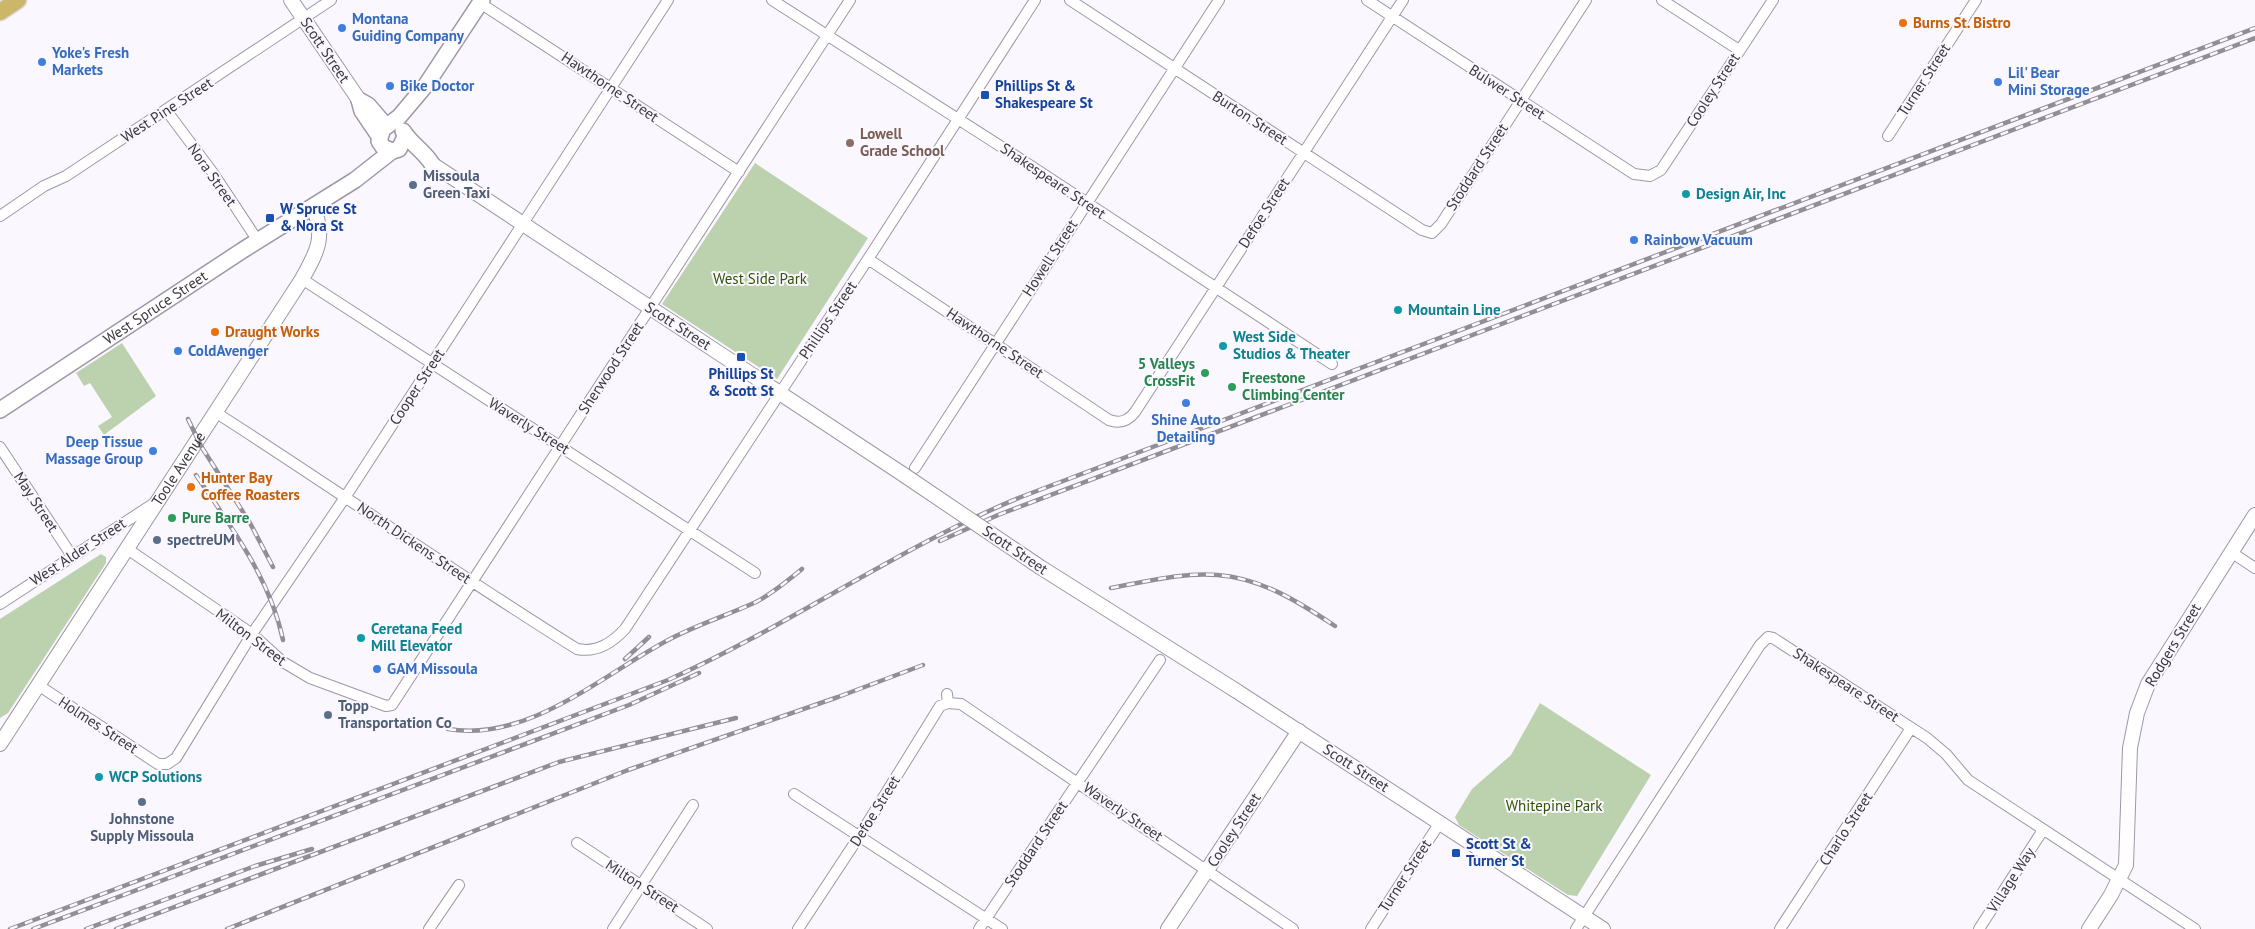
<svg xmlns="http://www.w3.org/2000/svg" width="2255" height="929" viewBox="0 0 2255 929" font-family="'PT Sans',sans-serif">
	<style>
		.park { fill: #bcd2ae }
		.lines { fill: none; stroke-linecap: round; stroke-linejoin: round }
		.minor-casing { stroke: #9f96a7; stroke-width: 12 }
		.tertiary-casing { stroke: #9f96a7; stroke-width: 16 }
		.secondary-casing { stroke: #9f96a7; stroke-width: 18 }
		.primary-casing { stroke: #d8d7d9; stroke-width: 19 }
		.minor { stroke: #fff; stroke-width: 10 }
		.tertiary { stroke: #fff; stroke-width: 14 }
		.secondary { stroke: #fff; stroke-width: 15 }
		.primary { stroke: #cbb767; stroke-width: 16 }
		.rail-casing { stroke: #928e96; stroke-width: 4.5 }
		.rail { stroke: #fbf7ff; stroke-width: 2.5; stroke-dasharray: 8; stroke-linecap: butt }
		.tertiary-bridge-casing { stroke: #9f96a7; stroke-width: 16; stroke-linecap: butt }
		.tertiary-bridge { stroke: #fff; stroke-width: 14 }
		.food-dot { fill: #e8710a; stroke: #fbf7ff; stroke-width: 2 }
		.shop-dot { fill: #3f7fe0; stroke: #fbf7ff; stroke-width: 2 }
		.transit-dot { fill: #1a4fb4; stroke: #fbf7ff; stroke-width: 2 }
		.education-dot { fill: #8d6e63; stroke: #fbf7ff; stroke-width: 2 }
		.service-dot { fill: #5c6f8a; stroke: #fbf7ff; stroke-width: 2 }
		.culture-dot { fill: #0f9aa8; stroke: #fbf7ff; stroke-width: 2 }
		.leisure-dot { fill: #2e9e5b; stroke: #fbf7ff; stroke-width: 2 }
		.labels { text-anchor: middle; stroke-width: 4; stroke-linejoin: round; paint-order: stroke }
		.shop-label { font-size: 15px; font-weight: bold; fill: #366cbe; stroke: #fbf7ff; text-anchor: start }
		.food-label { font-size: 15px; font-weight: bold; fill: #c56008; stroke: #fbf7ff; text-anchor: start }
		.street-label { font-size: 15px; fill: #3c383f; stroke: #fbf7ff }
		.transit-label { font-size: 15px; font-weight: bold; fill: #164399; stroke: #fbf7ff; text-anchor: start }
		.education-label { font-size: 15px; font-weight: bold; fill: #785e54; stroke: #fbf7ff; text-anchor: start }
		.service-label { font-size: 15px; font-weight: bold; fill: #4e5e75; stroke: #fbf7ff; text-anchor: start }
		.culture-label { font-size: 15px; font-weight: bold; fill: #0d838f; stroke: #fbf7ff; text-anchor: start }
		.park-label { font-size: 15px; fill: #2e5402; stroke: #fbf7ff }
		.leisure-label { font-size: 15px; font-weight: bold; fill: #27864d; stroke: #fbf7ff; text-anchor: start }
	</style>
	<rect width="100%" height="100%" fill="#fbf7ff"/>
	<path class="park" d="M755 163 868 238 777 379 662 304Z
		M122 343 156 396 104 435 98 426 112 417 90 383 84 386 76 373Z
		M101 554 106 557V563L8 713 0 718V619Z
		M1540 703 1651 775 1577 896 1568 895 1459 825 1455 817 1472 789 1511 755Z"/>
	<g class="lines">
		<defs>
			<path id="minor" d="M772 0 1022 160 1332 364
				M1070 0 1422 230 1432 233 1441 224 1586 0
				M1367 0 1634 174 1650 176 1661 170 1773 0
				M1662 0 1739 50
				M480 3 739 172
				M166 110 213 173 258 241
				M1888 136 1976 0
				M0 216 44 186 66 176 331 0
				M868 259 1109 420C1120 424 1128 421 1135 412L1403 0
				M302 279 755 573
				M215 412C337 490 455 573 577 649 597 653 612 643 625 629L868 259 1035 0
				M0 447 72 556
				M915 468 1219 0
				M126 548 252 634 283 662 310 678 386 706 392 705 850 0
				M2231 552 2255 568
				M0 604 156 502
				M38 685 158 764H167L176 758 252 634 346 496 668 0
				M948 703 961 704 1293 929
				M794 794 1002 929
				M577 843 707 929
				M429 929 459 885
				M613 929 693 805
				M798 929 860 835 940 706 948 703 947 694
				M979 929 1160 660
				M1371 929 1439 824
				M1576 929 1760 645 1768 637 1773 638 1927 738 1946 754 1968 780 2195 929
				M1780 929 1911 728
				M1979 929 2043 830"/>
			<g id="tertiary">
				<path d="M291 0 359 100"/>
				<path d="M432 164 904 475"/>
				<path d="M1235 690 1603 929"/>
				<path id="s1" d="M0 744 302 279C317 252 326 237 313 207"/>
				<path d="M1168 929 1299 731"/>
				<path d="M2089 929 2111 895 2126 865 2130 748 2137 713 2148 684 2255 515"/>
			</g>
			<g id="secondary">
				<path d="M359 100 362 111 379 136"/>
				<path d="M359 100 368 105 386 126"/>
				<path d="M403 131C411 144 424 151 432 164"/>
				<path d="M405 137 399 149 392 151 383 147 379 141 383 129 399 117 426 85 482 0"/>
				<path id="s2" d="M0 410 243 250 355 180 392 151"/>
			</g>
			<path id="primary" d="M0 12 18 0"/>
		</defs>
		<use href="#minor" class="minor-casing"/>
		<use href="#tertiary" class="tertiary-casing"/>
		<use href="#secondary" class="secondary-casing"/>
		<use href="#primary" class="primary-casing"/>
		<use href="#minor" class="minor"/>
		<use href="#tertiary" class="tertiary"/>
		<use href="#secondary" class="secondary"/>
		<use href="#primary" class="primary"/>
		<defs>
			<path id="rail" d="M188 419 201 446 250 523 273 567
				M196 475C231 527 270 578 283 640
				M940 541 998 515 2255 38
				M1111 588C1145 582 1182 572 1217 575 1261 578 1299 602 1335 626
				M625 659 649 637
				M448 729C529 743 604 673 672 638 699 624 728 615 756 602 773 593 787 581 802 569
				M10 929 668 680C789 626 897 548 1021 497L2255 28
				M33 929 629 705 699 673
				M86 929 255 866 312 849
				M116 929 559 762 736 718
				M227 929 628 770 838 697 923 665"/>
		</defs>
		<use href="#rail" class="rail-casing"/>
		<use href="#rail" class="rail"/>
		<defs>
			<path id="tertiary-bridge" d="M904 475 1040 567 1235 690"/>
		</defs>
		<use href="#tertiary-bridge" class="tertiary-bridge-casing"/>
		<use href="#tertiary-bridge" class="tertiary-bridge"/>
	</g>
	<g class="food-dot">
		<circle cx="1903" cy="23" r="5"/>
		<circle cx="215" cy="332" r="5"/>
		<circle cx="191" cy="487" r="5"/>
	</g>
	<g class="shop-dot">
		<circle cx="342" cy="28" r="5"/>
		<circle cx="42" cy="62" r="5"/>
		<circle cx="1998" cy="82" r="5"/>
		<circle cx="390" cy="86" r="5"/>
		<circle cx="1634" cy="240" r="5"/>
		<circle cx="178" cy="351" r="5"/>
		<circle cx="1186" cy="403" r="5"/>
		<circle cx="153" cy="451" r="5"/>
		<circle cx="377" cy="669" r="5"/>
	</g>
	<g class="transit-dot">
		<rect x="980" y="90" width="10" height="10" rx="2.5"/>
		<rect x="265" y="213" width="10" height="10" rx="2.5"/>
		<rect x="736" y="352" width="10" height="10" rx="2.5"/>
		<rect x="1451" y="848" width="10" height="10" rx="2.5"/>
	</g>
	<circle class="education-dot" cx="850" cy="143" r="5"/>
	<g class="service-dot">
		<circle cx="413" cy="185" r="5"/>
		<circle cx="157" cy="540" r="5"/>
		<circle cx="328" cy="715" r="5"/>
		<circle cx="142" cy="802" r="5"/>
	</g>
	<g class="culture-dot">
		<circle cx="1686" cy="194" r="5"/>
		<circle cx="1398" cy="310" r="5"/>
		<circle cx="1223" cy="346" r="5"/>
		<circle cx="361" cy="638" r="5"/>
		<circle cx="99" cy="777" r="5"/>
	</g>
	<g class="leisure-dot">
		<circle cx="1205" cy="373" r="5"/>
		<circle cx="1232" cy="387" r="5"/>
		<circle cx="172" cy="518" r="5"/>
	</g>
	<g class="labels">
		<g class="shop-label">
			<text x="352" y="24">Montana<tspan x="352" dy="17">Guiding Company</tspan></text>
			<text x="52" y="58">Yoke's Fresh<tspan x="52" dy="17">Markets</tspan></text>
			<text x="2008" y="78">Lil' Bear<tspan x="2008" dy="17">Mini Storage</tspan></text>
			<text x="400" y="91">Bike Doctor</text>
			<text x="1644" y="245">Rainbow Vacuum</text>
			<text x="188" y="356">ColdAvenger</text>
			<text x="1186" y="425" text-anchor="middle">Shine Auto<tspan x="1186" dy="17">Detailing</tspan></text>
			<text x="143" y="447" text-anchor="end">Deep Tissue<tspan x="143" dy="17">Massage Group</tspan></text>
			<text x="387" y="674">GAM Missoula</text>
		</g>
		<g class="food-label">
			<text x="1913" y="28">Burns St. Bistro</text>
			<text x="225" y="337">Draught Works</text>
			<text x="201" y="483">Hunter Bay<tspan x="201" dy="17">Coffee Roasters</tspan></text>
		</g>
		<g class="street-label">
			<text transform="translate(325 50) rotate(56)" y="5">Scott Street</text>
			<text transform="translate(1924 80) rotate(-57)" y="5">Turner Street</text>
			<text transform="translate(610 87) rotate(34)" y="5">Hawthorne Street</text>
			<text transform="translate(1713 90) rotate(-57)" y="5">Cooley Street</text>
			<text transform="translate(1507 92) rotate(33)" y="5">Bulwer Street</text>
			<text transform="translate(167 110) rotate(-33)" y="5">West Pine Street</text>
			<text transform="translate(1250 118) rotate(33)" y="5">Burton Street</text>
			<text transform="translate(1477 167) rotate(-57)" y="5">Stoddard Street</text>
			<text transform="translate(212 175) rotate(55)" y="5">Nora Street</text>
			<text transform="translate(1053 181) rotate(34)" y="5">Shakespeare Street</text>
			<text transform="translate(1264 213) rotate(-57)" y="5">Defoe Street</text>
			<text transform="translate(1050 258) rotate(-57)" y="5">Howell Street</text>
			<text dy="5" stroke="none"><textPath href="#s2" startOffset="186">West Spruce Street</textPath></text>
			<text transform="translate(828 320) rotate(-56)" y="5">Phillips Street</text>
			<text transform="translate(678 326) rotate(33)" y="5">Scott Street</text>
			<text transform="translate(995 343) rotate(34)" y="5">Hawthorne Street</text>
			<text transform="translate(611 368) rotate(-57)" y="5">Sherwood Street</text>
			<text transform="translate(417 387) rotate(-57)" y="5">Cooper Street</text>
			<text transform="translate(529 426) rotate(32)" y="5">Waverly Street</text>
			<text dy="5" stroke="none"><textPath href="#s1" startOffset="328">Toole Avenue</textPath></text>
			<text transform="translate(36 502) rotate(57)" y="5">May Street</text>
			<text transform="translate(414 543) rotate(34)" y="5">North Dickens Street</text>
			<text transform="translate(1015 550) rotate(34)" y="5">Scott Street</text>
			<text transform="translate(78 552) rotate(-33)" y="5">West Alder Street</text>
			<text transform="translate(251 637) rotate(37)" y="5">Milton Street</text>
			<text transform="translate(2173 645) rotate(-59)" y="5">Rodgers Street</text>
			<text transform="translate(1846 685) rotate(33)" y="5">Shakespeare Street</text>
			<text transform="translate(98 725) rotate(33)" y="5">Holmes Street</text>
			<text transform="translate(1356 768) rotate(33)" y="5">Scott Street</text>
			<text transform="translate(875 811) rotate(-58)" y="5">Defoe Street</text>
			<text transform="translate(1123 812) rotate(34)" y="5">Waverly Street</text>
			<text transform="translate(1846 829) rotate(-57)" y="5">Charlo Street</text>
			<text transform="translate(1234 830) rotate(-57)" y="5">Cooley Street</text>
			<text transform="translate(1036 844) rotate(-56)" y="5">Stoddard Street</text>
			<text transform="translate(1405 876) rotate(-57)" y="5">Turner Street</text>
			<text transform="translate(2011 880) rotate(-57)" y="5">Village Way</text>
			<text transform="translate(642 886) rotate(33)" y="5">Milton Street</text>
		</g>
		<g class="transit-label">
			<text x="995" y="91">Phillips St &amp;<tspan x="995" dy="17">Shakespeare St</tspan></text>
			<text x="280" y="214">W Spruce St<tspan x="280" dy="17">&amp; Nora St</tspan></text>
			<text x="741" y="379" text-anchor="middle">Phillips St<tspan x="741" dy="17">&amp; Scott St</tspan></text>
			<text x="1466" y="849">Scott St &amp;<tspan x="1466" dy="17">Turner St</tspan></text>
		</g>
		<g class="education-label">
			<text x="860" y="139">Lowell<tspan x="860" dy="17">Grade School</tspan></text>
		</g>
		<g class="service-label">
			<text x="423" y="181">Missoula<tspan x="423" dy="17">Green Taxi</tspan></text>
			<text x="167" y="545">spectreUM</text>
			<text x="338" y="711">Topp<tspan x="338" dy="17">Transportation Co</tspan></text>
			<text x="142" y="824" text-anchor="middle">Johnstone<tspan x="142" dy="17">Supply Missoula</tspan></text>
		</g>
		<g class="culture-label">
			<text x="1696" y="199">Design Air, Inc</text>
			<text x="1408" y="315">Mountain Line</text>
			<text x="1233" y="342">West Side<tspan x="1233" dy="17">Studios &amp; Theater</tspan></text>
			<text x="371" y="634">Ceretana Feed<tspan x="371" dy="17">Mill Elevator</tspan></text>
			<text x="109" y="782">WCP Solutions</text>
		</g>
		<g class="park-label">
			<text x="760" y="284">West Side Park</text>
			<text x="1554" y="811">Whitepine Park</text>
		</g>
		<g class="leisure-label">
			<text x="1195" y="369" text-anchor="end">5 Valleys<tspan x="1195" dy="17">CrossFit</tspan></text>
			<text x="1242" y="383">Freestone<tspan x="1242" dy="17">Climbing Center</tspan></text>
			<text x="182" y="523">Pure Barre</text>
		</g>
	</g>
</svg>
